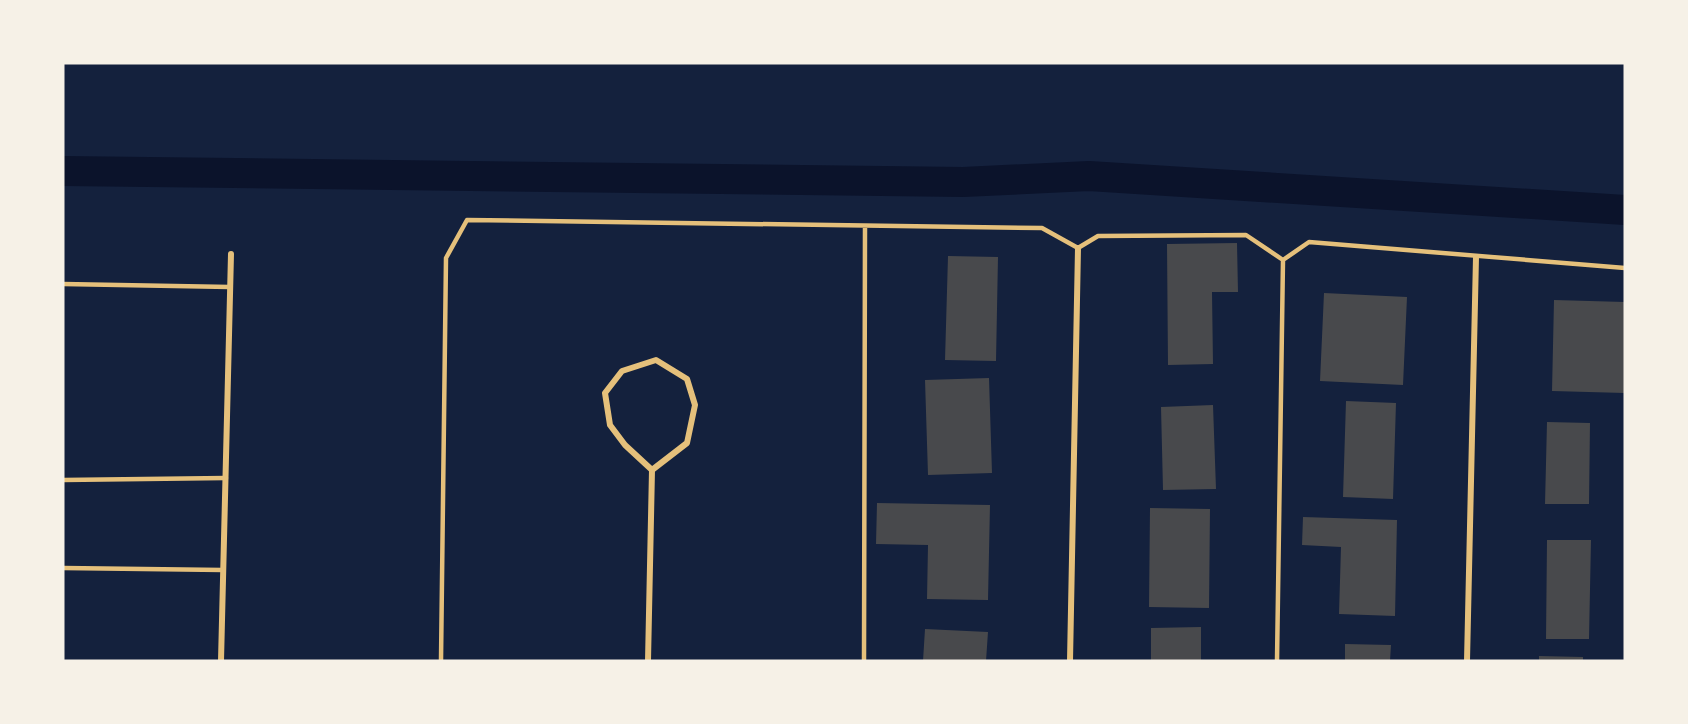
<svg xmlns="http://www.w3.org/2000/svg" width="1688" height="724" viewBox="0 0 1688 724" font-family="Cabin,sans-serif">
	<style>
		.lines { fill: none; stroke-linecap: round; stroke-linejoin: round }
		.canal { stroke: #0b132b; stroke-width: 30 }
		.building { fill: #48494c }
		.service { stroke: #e5c07b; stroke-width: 4.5 }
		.minor { stroke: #e5c07b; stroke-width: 6 }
	</style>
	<rect width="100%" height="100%" fill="#14213d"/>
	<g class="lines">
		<path class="canal" d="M63 171 963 182 1089 176 1625 210"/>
	</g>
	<path class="building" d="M1237 243 1238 292H1212L1213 364 1168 365 1167 244Z
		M948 256 998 257 996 361 945 360Z
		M1324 293 1407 297 1403 385 1320 381Z
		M1554 300 1625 302V393L1552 391Z
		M989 378 992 473 928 475 925 380Z
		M1346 401 1396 403 1393 499 1343 497Z
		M1213 405 1216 489 1163 490 1161 407Z
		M1547 422 1590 423 1589 504H1545Z
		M877 503 990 505 988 600 927 599 928 545 876 544Z
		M1150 508 1210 509 1209 608 1149 607Z
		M1303 517 1397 520 1395 616 1339 614 1341 547 1302 545Z
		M1547 540H1591L1589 639H1546Z
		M1201 627V661H1151V628Z
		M925 629 988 632 986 661H923Z
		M1345 644 1391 645 1390 661H1345Z
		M1539 656 1583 657V661H1539Z"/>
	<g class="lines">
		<path class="service" d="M63 284 230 287
			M63 480 226 478
			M63 568 223 570
			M441 661 446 258 467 220 1042 228 1078 248 1098 236 1246 235 1283 260
			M864 661 865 226
			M1277 661 1283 260 1309 242 1625 268"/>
		<path class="minor" d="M221 661 231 254
			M648 661 652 470 625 445 610 425 605 393 622 371 656 360 687 379 695 405 687 443 652 470
			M1070 661 1078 248
			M1467 661 1476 257"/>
	</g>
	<rect width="1688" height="724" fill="none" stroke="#f6f1e7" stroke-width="129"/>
</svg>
